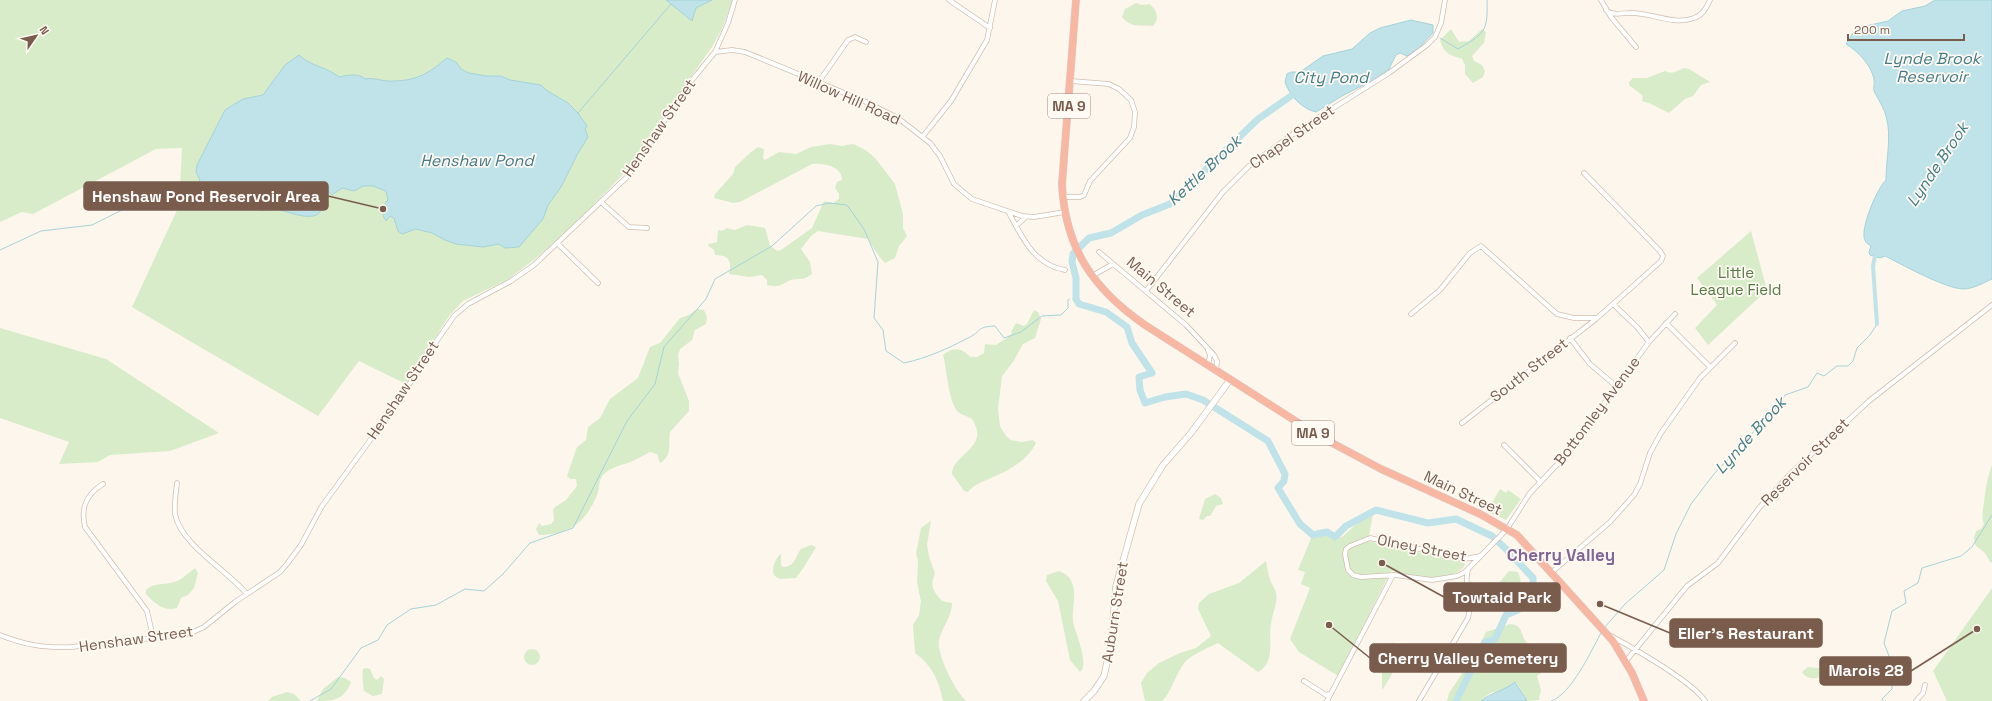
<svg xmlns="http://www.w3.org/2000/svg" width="1992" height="701" viewBox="0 0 1992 701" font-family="'Space Grotesk',sans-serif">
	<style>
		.green { fill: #d8ecc9 }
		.water { fill: #bfe3e8; stroke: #a5d3da }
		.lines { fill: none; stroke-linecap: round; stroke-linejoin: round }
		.stream { stroke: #a5d3da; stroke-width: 1 }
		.canal { stroke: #bfe3e8; stroke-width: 4 }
		.river { stroke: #bfe3e8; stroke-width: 7 }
		.street-casing { stroke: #d1beb0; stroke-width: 5.5 }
		.secondary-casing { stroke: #d6c0b0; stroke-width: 7 }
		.highway-casing { stroke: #dad1cd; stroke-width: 8 }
		.street { stroke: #fff; stroke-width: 4 }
		.secondary { stroke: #fff; stroke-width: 5.5 }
		.highway { stroke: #f7b7a3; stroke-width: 7 }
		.labels { text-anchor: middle; stroke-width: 3.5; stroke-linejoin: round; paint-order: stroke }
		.shield { fill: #fffaf3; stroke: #a28b7f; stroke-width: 1 }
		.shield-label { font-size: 14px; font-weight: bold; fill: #7a5c4d }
		.street-label { font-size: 15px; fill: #7a5c4d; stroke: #fffaf3 }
		.park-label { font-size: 15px; fill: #537a41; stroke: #fffaf3 }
		.water-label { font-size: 16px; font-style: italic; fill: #437c86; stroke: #fffaf3 }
		.quarter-label { font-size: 17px; font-weight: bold; fill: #846695; stroke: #fffaf3 }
		.leader { fill: none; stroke: #7a5c4d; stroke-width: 1.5 }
		.callout-dot { fill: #7a5c4d; stroke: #fffaf3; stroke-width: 1.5 }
		.callout { fill: #7a5c4d; stroke: #7a5c4d; stroke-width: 1.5 }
		.callout-label { font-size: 16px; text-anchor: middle; font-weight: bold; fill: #fff }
	</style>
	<rect width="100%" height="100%" fill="#fdf6ec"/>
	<path class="green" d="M0 0H733L722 29 712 47 668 109 637 160 571 228 535 259 507 280 463 301 449 316 406 384 359 361 318 416 132 307 179 206 182 148 156 149 33 214 22 212 0 222Z
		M1136 3 1142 5 1150 4C1157 11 1160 18 1153 26 1140 25 1131 28 1122 17L1125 9Z
		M1451 29 1459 42 1469 41 1482 29 1486 32 1484 43 1472 56 1474 61 1482 65 1485 71 1483 77 1473 83 1465 74V65L1462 59C1451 56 1443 53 1440 40Z
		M1684 68 1689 69 1710 82 1701 85 1693 96 1685 99 1669 113 1649 103 1642 101 1643 96 1629 85V82L1633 78H1647L1665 71C1673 75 1676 71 1684 68Z
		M830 144 842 146 852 144 856 145 867 151 876 159 895 184 903 214V228L907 236 899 246 895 258 885 263C878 256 873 247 868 239L818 231 811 236 801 249 810 262 812 274C801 282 800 277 791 280 780 285 780 288 767 285V280L762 275 749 277 729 274C732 261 729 255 715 255L714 250 708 246 709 244 717 242 718 230 722 231 727 228 735 230 747 225 765 228 770 245 777 251 781 250 812 228 824 201 833 203 839 199V194L835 188 837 182 842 180C842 166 823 163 812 164L740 202 733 203 714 198 715 194 733 174 735 167 751 152 758 147 764 149 763 158 765 160 779 152 796 154 811 147Z
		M1751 231 1767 290 1708 345 1695 328 1717 305 1697 278Z
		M697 309 704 310 707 317 706 324 695 330 692 340 680 349 678 355 679 364 678 373 689 401V411L670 432C668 443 673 456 660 463L657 454 650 452C644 455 639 458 633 461 624 465 611 466 603 475 598 481 600 488 597 495 586 523 568 535 539 535L536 529 539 523 542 526 551 524 554 520 553 510 555 507 566 500 577 486 576 479H570L567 476 577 447 586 440 588 427 600 418 610 399 638 378 650 347 660 343 680 318 689 315Z
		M1034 310 1038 312 1041 319 1035 338 1023 344 1013 362 1002 376 998 409 1000 426 1006 436 1011 440 1022 442 1033 440 1036 443C1027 461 1009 470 991 478 984 481 973 485 968 492L964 491 952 474C952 454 991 448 972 419 967 416 962 415 958 412 948 401 947 369 943 355 953 347 961 347 970 357H977L984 353 985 344 996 345 1011 335 1012 330 1016 323 1024 326 1027 324Z
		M0 328 106 359 219 433 170 451 110 455 98 462 59 464 69 442 0 418Z
		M1992 465V563L1990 562 1985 553 1975 545 1974 538 1976 531 1981 529 1984 524C1981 515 1983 511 1984 502 1986 487 1987 479 1992 465Z
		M1500 489 1506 493 1508 490 1521 499 1506 520 1487 511Z
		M1215 494 1221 498 1223 504 1216 506 1210 516H1207L1203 520 1199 519 1205 499Z
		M1373 514 1368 541 1463 562 1465 564C1462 577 1427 579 1415 577 1407 575 1400 571 1391 571L1338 676 1299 652 1290 639 1310 588 1301 584 1305 572 1298 570 1311 538 1325 536 1342 537 1362 519Z
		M931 521 927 545 929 556 935 574C929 586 934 592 942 601L952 603C952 617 942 627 939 640 936 653 956 694 967 701H943C939 681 932 665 915 653L913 625 919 615 921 601 917 582 918 560 916 554 921 528Z
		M811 545 816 547 804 567 796 578 780 579C778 578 776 577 774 575 771 570 776 556 781 554V565L783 567C795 567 795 557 801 549Z
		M1266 561C1267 567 1268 573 1270 579 1271 584 1275 588 1276 593 1278 604 1272 614 1271 624 1268 639 1276 663 1258 672L1218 643C1206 649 1189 655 1182 666 1175 677 1170 694 1162 701H1145L1141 683 1147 673 1159 663 1180 653 1196 648 1211 636 1198 609 1199 603 1209 594 1239 583Z
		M195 568 198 573 194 588 188 595 181 598 177 608C164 612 154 603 146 594V590C153 583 161 585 170 583 180 582 187 574 195 568Z
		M1059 571C1066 574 1071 577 1073 586 1077 599 1070 613 1074 626 1077 635 1089 666 1080 672L1070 660 1058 601 1046 581 1047 575Z
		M1509 571 1518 572 1521 581 1509 593 1489 601 1484 583 1500 582Z
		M1992 588V701H1947L1933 671Z
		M1510 624C1525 625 1520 637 1528 644 1535 650 1544 652 1550 659V666L1537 676 1541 690 1539 700 1527 701 1517 683 1514 682 1506 689 1490 693 1481 701H1447L1449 693 1474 656 1486 632Z
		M1393 642C1402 660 1392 676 1382 690V672L1387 667 1383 656 1386 648Z
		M524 657a8 8 0 1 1 16 0a8 8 0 1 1-16 0Z
		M1808 667 1819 668 1826 674C1818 679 1808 681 1802 672Z
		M366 668 370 669 374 678 377 680 381 676 384 679 382 694 373 696 364 691C363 687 362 673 363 669Z
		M338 677 345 678 351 682C344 700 334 701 317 701L323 689Z
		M287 692 294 694 301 701H268L272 697Z"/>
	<path class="water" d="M666 0H712L696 8 692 21Z
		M1935 0H1992V279C1983 283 1973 289 1963 289 1944 288 1903 265 1885 256L1880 258 1870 255 1869 252 1871 246C1867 244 1864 241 1864 236 1863 222 1877 189 1886 180 1886 158 1892 137 1886 116 1884 108 1878 99 1874 91 1873 88 1875 83 1874 79 1871 65 1858 51 1846 44L1853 33 1861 27 1888 21 1902 11 1925 6Z
		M1411 20 1433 25V33L1415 52 1407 56 1400 53 1396 55 1389 69 1375 79 1342 96 1316 112C1302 109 1289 95 1285 82L1287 74 1291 72H1300L1323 56 1352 49 1370 33 1380 28Z
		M299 55C310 66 327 67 339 77 348 75 359 73 365 79 375 77 383 82 393 81 417 81 429 73 447 58L456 62 461 69 469 73 486 76H501L510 80 541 85 546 90 568 103 578 113 587 126 585 129 588 137 577 155 561 187 548 205 543 219 519 247 505 248 499 244 483 247 456 244 445 240 432 233 416 229 402 234 398 231 394 218 390 216 386 221C381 214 382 206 388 200L386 191 373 186H363L354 191 342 188 332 195 324 187 320 186 318 193C319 197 323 203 322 207 319 225 290 212 280 210 273 208 267 211 259 210L255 202 246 193 234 208H230V201L238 191 235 185C228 184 219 190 211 191L210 198H204L197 195V187L200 180 196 172 197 165 225 110 243 99 263 95 285 65Z
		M1515 682 1527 701H1481C1492 692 1504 691 1515 682Z"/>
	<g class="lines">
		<path class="stream" d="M1440 38 1458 49C1485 33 1488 32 1487 0
			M578 113 671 4
			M0 250 41 231 92 225 150 196 195 198 198 195
			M1073 299H1076
			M1605 627 1625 604 1664 570 1676 534 1691 504 1714 474 1777 407 1785 395 1808 387 1817 373 1824 376 1837 366H1848L1853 361 1857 348 1870 335 1877 324
			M310 701 331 689 361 648 378 640 387 625 411 609 436 605 465 589 484 591 503 574 530 543 573 528 627 421 655 384 664 347 706 299 715 279 772 246 816 206 829 203 847 205 864 229 878 262 874 318 883 330 886 351 904 363C927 358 947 349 968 338 983 331 975 327 995 326L1004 338 1021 332 1042 316 1061 315 1068 308V300L1069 299
			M1551 701C1571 695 1591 651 1601 633
			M1883 701 1882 699 1892 689V679L1896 674 1884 643 1892 611 1906 603 1904 591 1918 583 1922 568 1961 556 1972 547 1992 515"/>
		<path class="canal" d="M1875 256 1873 266 1877 324"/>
		<path class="river" d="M1291 96 1258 119 1170 204 1142 215 1111 233 1089 238 1073 254 1072 262 1076 278V299L1079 304 1106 312 1127 327 1132 343 1152 373 1139 377 1140 390 1145 403 1165 397 1186 394 1203 400 1268 441 1285 474 1284 481 1278 488 1300 524 1313 535 1327 532 1335 537 1346 526 1376 510 1428 523 1456 519 1492 536 1506 549 1533 578V588L1530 601 1518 610 1506 615 1495 639 1485 642 1456 701"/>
		<defs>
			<path id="street" d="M949 0 990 28
				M1601 0 1611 17 1636 47
				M1606 10C1612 16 1622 13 1630 13 1651 12 1673 26 1694 18 1703 15 1706 8 1710 0
				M715 52 732 50 745 52 864 101 898 118 930 143 940 156 954 184 972 199 1022 216 1034 217 1065 212
				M818 83 848 40 855 37 866 42
				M923 136 951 101 987 40 995 0
				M1584 173 1660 251 1663 256 1661 261 1613 304
				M1063 197H1080L1084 195 1090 181 1130 138 1134 127 1135 112 1131 100 1119 89 1109 84 1071 81
				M601 202 629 227 647 228
				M1009 213C1022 237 1034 265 1065 270
				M1016 226 1026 217
				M557 243 598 283
				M1099 252 1186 325 1214 355 1217 361 1216 371
				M1092 276 1113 264
				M1146 291 1223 192 1249 166 1300 129 1389 73 1427 45 1435 37 1441 23 1445 0
				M1411 314 1440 290 1470 253 1481 246 1557 314 1574 318H1597L1613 304 1637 327 1649 342
				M1666 323 1710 367
				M1570 338 1590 364 1616 386
				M1208 366 1210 355 1208 350
				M1462 423 1596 319
				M1504 445 1540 481
				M177 483C176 493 174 503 175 514 181 545 227 570 247 594
				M103 484C87 494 80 507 85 527L147 611 153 637
				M1480 556 1465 559 1370 538 1350 546 1346 549 1345 554 1348 570 1353 575 1361 577 1395 575 1432 580 1457 576 1465 572 1507 529 1530 493 1569 452 1649 342 1675 314
				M1552 572 1610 522 1634 495 1640 484 1650 453 1661 433 1700 378 1735 343
				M0 635C26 645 43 648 71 647L189 634 204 627 235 602 280 572 287 564 301 545 322 506 398 402 436 342 454 316 468 304 511 281 534 265 628 176 688 85 715 52 728 23 735 0
				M1611 636C1633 648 1693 682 1705 701
				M1412 654 1438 669
				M1626 661 1687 586 1718 563 1759 508 1790 474 1869 401 1992 305
				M1304 681 1326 695 1330 694
				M1327 701 1393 575
				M1419 701 1468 618C1473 602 1463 586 1468 570
				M1916 701 1923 693 1925 685"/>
			<path id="secondary" d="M1084 701 1094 691 1104 676 1111 644 1116 586 1139 504 1163 465 1191 433 1230 380"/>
			<path id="highway" d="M1076 0 1062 184C1065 248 1093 289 1145 325L1319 436 1381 469 1480 514 1517 535 1613 641 1632 673 1644 701"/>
		</defs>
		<use href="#street" class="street-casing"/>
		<use href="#secondary" class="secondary-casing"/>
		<use href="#highway" class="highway-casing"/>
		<use href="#street" class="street"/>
		<use href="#secondary" class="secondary"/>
		<use href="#highway" class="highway"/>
	</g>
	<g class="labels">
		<g class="shield">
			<rect x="1048" y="94" width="42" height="24" rx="3"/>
			<rect x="1292" y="421" width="42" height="24" rx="3"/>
		</g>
		<g class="shield-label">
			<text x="1069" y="111">MA 9</text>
			<text x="1313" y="438">MA 9</text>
		</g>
		<g class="street-label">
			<text transform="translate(849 98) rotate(24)" y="5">Willow Hill Road</text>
			<text transform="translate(659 128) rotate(-55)" y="5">Henshaw Street</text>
			<text transform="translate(1292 137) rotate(-35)" y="5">Chapel Street</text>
			<text transform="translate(1161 287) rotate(40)" y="5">Main Street</text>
			<text transform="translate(1529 370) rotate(-38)" y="5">South Street</text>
			<text transform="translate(403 390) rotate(-56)" y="5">Henshaw Street</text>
			<text transform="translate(1597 411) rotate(-53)" y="5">Bottomley Avenue</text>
			<text transform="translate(1805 462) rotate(-45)" y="5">Reservoir Street</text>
			<text transform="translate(1463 493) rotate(25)" y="5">Main Street</text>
			<text transform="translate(1422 548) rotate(11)" y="5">Olney Street</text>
			<text transform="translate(1115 612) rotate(-81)" y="5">Auburn Street</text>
			<text transform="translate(136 639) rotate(-8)" y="5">Henshaw Street</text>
		</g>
		<g class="park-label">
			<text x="1736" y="278">Little<tspan x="1736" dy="17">League Field</tspan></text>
		</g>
		<g class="water-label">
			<text x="1932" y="64">Lynde Brook<tspan x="1932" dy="18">Reservoir</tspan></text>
			<text x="1331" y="83">City Pond</text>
			<text x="477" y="166">Henshaw Pond</text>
			<text transform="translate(1937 164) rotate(-56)" y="6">Lynde Brook</text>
			<text transform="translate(1204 170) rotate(-43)" y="6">Kettle Brook</text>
			<text transform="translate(1750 435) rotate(-48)" y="6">Lynde Brook</text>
		</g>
		<g class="quarter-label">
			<text x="1561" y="561">Cherry Valley</text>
		</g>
	</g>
	<path class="leader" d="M383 209L328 196M1382 563L1444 597M1600 604L1670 633M1329 625L1370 658M1977 629L1911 671"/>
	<g class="callout-dot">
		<circle cx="383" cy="209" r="4"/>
		<circle cx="1382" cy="563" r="4"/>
		<circle cx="1600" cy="604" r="4"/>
		<circle cx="1329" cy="625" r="4"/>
		<circle cx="1977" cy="629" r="4"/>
	</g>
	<g class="callout">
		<rect x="84" y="182" width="244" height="28" rx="4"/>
		<rect x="1444" y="583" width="116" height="28" rx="4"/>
		<rect x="1670" y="619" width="152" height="28" rx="4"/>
		<rect x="1370" y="644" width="196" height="28" rx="4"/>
		<rect x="1820" y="657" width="91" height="28" rx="4"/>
	</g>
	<g class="callout-label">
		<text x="206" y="202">Henshaw Pond Reservoir Area</text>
		<text x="1502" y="603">Towtaid Park</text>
		<text x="1746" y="639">Eller's Restaurant</text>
		<text x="1468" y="664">Cherry Valley Cemetery</text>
		<text x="1866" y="676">Marois 28</text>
	</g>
	<g transform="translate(36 36) rotate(56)" stroke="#fffaf3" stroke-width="3" paint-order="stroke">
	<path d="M0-3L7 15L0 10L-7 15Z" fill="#7a5c4d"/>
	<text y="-6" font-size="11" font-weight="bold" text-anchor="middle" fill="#7a5c4d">N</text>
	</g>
	<path d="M1848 34v6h116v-6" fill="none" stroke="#7a5c4d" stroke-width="2"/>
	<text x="1854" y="34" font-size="12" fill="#7a5c4d" stroke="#fffaf3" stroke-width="3" paint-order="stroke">200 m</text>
</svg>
